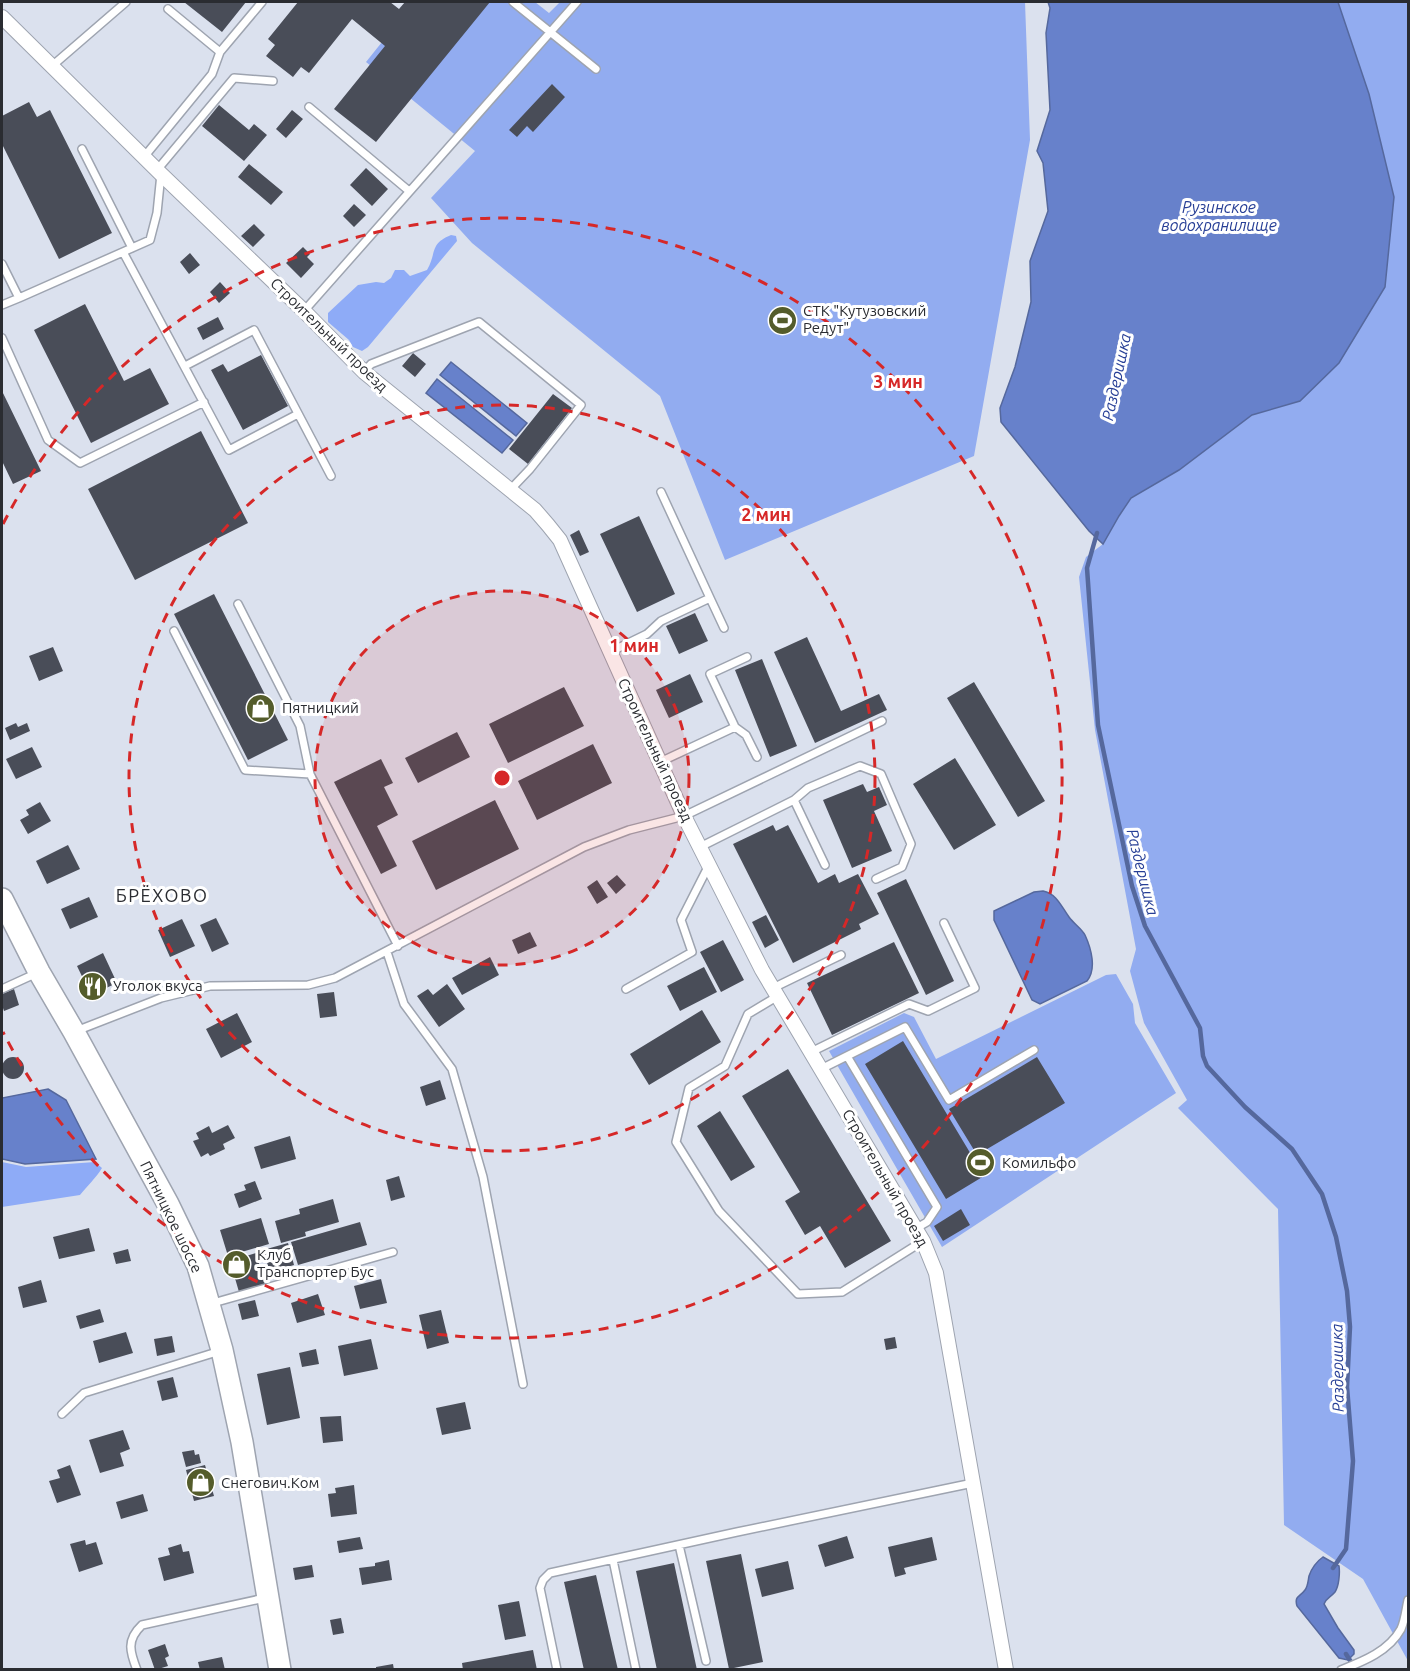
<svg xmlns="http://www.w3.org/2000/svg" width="1410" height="1671" viewBox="0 0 1410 1671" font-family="Ubuntu,sans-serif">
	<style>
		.green { fill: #92acf0 }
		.forest { fill: #8eabf7 }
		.water { fill: #6781cb; stroke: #55689d; stroke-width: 1.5 }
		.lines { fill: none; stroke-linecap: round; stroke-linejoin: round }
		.stream { stroke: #55689d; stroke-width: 4.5 }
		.building { fill: #494d58 }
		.lane-casing { stroke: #9ea4b0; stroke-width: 10 }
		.street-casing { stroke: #9ea4b0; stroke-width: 16 }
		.primary-casing { stroke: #9ea4b0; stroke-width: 24 }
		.lane { stroke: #fff; stroke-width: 7 }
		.street { stroke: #fff; stroke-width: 14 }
		.primary { stroke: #fff; stroke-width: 21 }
		.ring { fill: none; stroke: #d62828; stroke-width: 3; stroke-dasharray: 10 8 }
		.labels { text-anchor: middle; stroke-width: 6; stroke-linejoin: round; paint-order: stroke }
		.poi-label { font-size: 15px; fill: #2a2c31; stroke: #fff; text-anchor: start }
		.street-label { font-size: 15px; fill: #2a2c31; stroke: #fff }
		.water-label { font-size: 16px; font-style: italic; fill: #273f96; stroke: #fff }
		.quarter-label { font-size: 18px; letter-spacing: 1.5px; fill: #2a2c31; stroke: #fff }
		.centre { fill: #d62828; stroke: #fff; stroke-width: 3 }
		.ring-label { font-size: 18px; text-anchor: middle; font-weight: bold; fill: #d62828; stroke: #fff; stroke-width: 6; stroke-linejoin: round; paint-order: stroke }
	</style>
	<rect width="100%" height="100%" fill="#dbe1ee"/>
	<path class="green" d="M414 2H535L549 13 560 2H1025L1030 140 974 456 725 560 660 396 472 243 431 198 475 151 366 62Z
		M1338 2H1408V1661L1363 1579 1284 1525 1278 1209 1178 1108 1187 1100 1144 1023 1130 971 1136 949 1095 730 1079 577 1086 557 1103 544 1119 516 1131 498 1179 470 1252 415 1300 401 1369 94Z
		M1116 974 1133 1004 1135 1023 1176 1093 942 1247 829 1051 904 1013 914 1017 936 1059 1106 975Z"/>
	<path class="forest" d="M451 235 456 236 457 241 368 347 362 351 353 347 349 340 328 322V313L358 285 376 282 384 283 391 278 395 270H404L410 276 427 270C437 253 429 244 451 235Z
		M2 1162 26 1167 95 1162 102 1168C96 1178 87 1186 80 1195L2 1207Z"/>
	<path class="water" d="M1048 2H1338L1369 94 1394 197 1385 287 1339 363 1300 401 1252 415 1179 470 1131 498 1119 516 1103 544 1089 531 1001 422 1000 408 1015 367 1031 302 1030 261 1048 211 1043 163 1037 151 1050 110 1046 33 1050 8Z
		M451 362 527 423 516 436 440 375Z
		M437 379 513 440 502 453 426 393Z
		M1043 891C1057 894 1061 906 1069 917 1074 924 1081 928 1085 935 1091 948 1097 969 1087 981L1040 1004 1032 1000 994 920V911L1034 892Z
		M48 1089 66 1100 96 1159 25 1164 2 1159V1098Z
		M1323 1557 1339 1566C1340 1573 1339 1586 1335 1592 1330 1598 1327 1597 1324 1604L1338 1628 1354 1650V1654L1348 1660 1339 1658 1297 1606C1294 1596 1300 1597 1305 1590 1308 1586 1308 1581 1309 1576 1311 1569 1317 1561 1323 1557Z"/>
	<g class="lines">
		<path class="stream" d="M1097 533 1087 568 1098 725 1132 886 1145 926 1200 1028 1203 1056 1207 1066 1245 1107 1292 1149 1322 1194 1336 1237 1347 1291 1350 1327 1347 1387 1353 1461 1346 1549 1333 1568
			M1346 1654 1356 1670"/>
	</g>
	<path class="building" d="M184 2H246L222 32Z
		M298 2H390L399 9 405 2H490L376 142 334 109 385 46 352 19 309 73 301 67 293 77 266 56 275 45 268 39Z
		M552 84 565 97 533 132 527 126 517 137 509 130Z
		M29 102 37 117 50 110 112 233 59 259 2 144V116Z
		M219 105 249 130 254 124 267 135 244 161 202 126Z
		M292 110 303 119 286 138 276 129Z
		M249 164 283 192 271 205 238 177Z
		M366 168 388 189 372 206 350 185Z
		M354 204 366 215 354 227 343 216Z
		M254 224 265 235 253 247 241 236Z
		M303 247 310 254 307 257 314 264 301 278 286 263Z
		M190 253 200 265 189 274 180 262Z
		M220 282 230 293 219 303 210 292Z
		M85 304 124 381 150 368 169 404 91 443 34 330Z
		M218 317 224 329 203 340 197 328Z
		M413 353 426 364 415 377 402 366Z
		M261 355 288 406 243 430 211 370 223 364 228 372Z
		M2 391 41 471 13 484 2 461Z
		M553 394 572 408 528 464 509 449Z
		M201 431 248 523 135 580 88 489Z
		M639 516 675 594 637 612 600 534Z
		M579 530 589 552 580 556 570 535Z
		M214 594 288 740 248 760 174 614Z
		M695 613 708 641 679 654 666 626Z
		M807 637 841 711 879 694 887 710 815 743 774 652Z
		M53 647 63 671 39 681 29 656Z
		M762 659 797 746 770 757 735 670Z
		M690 674 703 702 669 718 656 690Z
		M974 682 1045 801 1018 817 947 698Z
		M564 687 584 726 508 763 489 724Z
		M16 723 18 727 27 723 30 731 10 740 5 728Z
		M457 732 470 757 418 783 405 758Z
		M593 744 612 783 537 820 518 781Z
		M32 747 42 767 16 779 6 759Z
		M955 758 996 825 954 850 913 784Z
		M381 759 393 783 384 787 398 815 377 826 397 866 381 874 334 782Z
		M863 784 867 792 879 787 887 805 874 811 892 851 852 868 823 800Z
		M495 800 519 849 436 890 412 841Z
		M40 802 51 821 28 834 20 820 29 815 26 810Z
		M773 825 776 831 788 825 818 883 835 874 839 883 858 874 879 914 859 924 861 929 793 963 733 844Z
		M68 845 80 869 47 884 36 861Z
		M617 875 626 885 616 894 607 883Z
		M906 879 954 981 926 995 877 893Z
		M597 880 608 897 597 904 587 887Z
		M89 897 98 917 70 929 61 909Z
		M766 915 779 940 765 948 752 922Z
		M216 918 229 944 212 952 200 925Z
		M182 919 195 946 170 957 158 930Z
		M530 932 537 946 518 954 512 940Z
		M723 940 744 980 721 992 700 952Z
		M894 942 919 993 832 1035 807 983Z
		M103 953 117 983 91 995 77 966Z
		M490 957 499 975 462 995 452 978Z
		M704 967 717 992 680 1011 667 986Z
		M447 984 465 1009 439 1027 417 996 428 989 433 995Z
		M14 989 19 1005 4 1011 2 1005V994Z
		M334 992 337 1016 320 1018 317 994Z
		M702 1010 721 1042 649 1085 630 1054Z
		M237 1013 252 1042 221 1058 206 1029Z
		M903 1041 984 1176 946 1199 865 1064Z
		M1037 1057 1065 1103 977 1155 949 1109Z
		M2 1068a11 11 0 1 1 22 0a11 11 0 1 1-22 0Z
		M788 1069 891 1241 845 1268 820 1226 805 1235 785 1201 800 1192 742 1096Z
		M440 1080 446 1099 426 1106 420 1087Z
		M720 1111 755 1167 731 1181 697 1126Z
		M228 1125 235 1138 223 1144 225 1149 210 1156 208 1153 201 1157 193 1141 199 1139 196 1133 209 1126 212 1133Z
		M290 1136 296 1159 261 1169 254 1147Z
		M399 1176 405 1197 391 1201 386 1180Z
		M255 1181 262 1199 239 1208 234 1194 246 1190 244 1185Z
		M333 1199 339 1222 305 1232 306 1236 281 1243 275 1221 300 1214 299 1209Z
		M961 1209 970 1225 943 1241 934 1226Z
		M261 1218 269 1244 228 1256 220 1230Z
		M360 1222 367 1245 298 1265 291 1242Z
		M89 1228 95 1251 59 1259 53 1237Z
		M288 1243 294 1265 270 1272 263 1250Z
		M128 1249 131 1261 116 1264 113 1253Z
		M256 1253 265 1284 239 1292 230 1261Z
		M381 1279 387 1303 360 1309 354 1286Z
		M41 1280 47 1302 23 1308 18 1287Z
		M318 1294 325 1315 297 1323 291 1303Z
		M255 1300 259 1316 242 1320 238 1304Z
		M100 1309 104 1322 80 1329 76 1316Z
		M441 1310 449 1343 427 1349 419 1315Z
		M126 1332 133 1353 99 1363 93 1341Z
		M172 1336 175 1352 157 1356 154 1339Z
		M895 1337 897 1348 886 1350 884 1339Z
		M371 1339 378 1369 344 1376 338 1346Z
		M316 1349 319 1364 302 1367 299 1353Z
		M290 1367 300 1418 267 1425 257 1374Z
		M173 1377 178 1397 162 1401 157 1381Z
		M465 1402 471 1429 442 1435 436 1408Z
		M341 1416 343 1441 323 1443 320 1417Z
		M123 1430 130 1449 120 1453 124 1466 100 1473 89 1440Z
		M194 1450 195 1455 199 1454 201 1463 186 1467 182 1452Z
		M70 1465 81 1495 57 1503 49 1481 60 1478 57 1470Z
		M205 1465 214 1496 194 1501 186 1470Z
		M354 1485 357 1514 331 1517 328 1494 336 1493 335 1488Z
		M143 1494 148 1511 121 1519 116 1502Z
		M847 1536 854 1558 825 1567 818 1545Z
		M360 1537 363 1549 339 1553 337 1541Z
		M932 1537 937 1560 904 1568 906 1574 895 1577 888 1547Z
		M85 1540 86 1545 96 1542 103 1564 79 1572 70 1544Z
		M181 1544 183 1552 189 1551 194 1573 164 1581 158 1558 170 1555 168 1548Z
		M741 1554 763 1662 729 1669 706 1561Z
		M389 1560 392 1580 362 1585 359 1568 375 1566V1563Z
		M788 1561 794 1589 762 1597 755 1569Z
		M674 1563 697 1670H657L636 1571Z
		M312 1565 314 1577 295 1580 293 1568Z
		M596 1575 618 1670H584L564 1582Z
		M519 1601 526 1636 505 1640 498 1605Z
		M341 1618 344 1633 333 1635 330 1620Z
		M165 1644 169 1656 165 1658 168 1666 155 1670 148 1650Z
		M533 1650 537 1670H463L462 1663Z
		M222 1657 225 1670H200L198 1662Z
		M393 1664 394 1670H376V1667Z"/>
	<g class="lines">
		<defs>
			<path id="lane" d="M513 2 596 69
				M168 9 220 52
				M52 66 126 2
				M309 107 409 191
				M82 149 132 248
				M144 157 212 74 220 52 262 2
				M157 170 234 78 273 81
				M123 252 229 450 298 414
				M2 264 19 298 150 240 157 213 161 174
				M2 305 19 298
				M304 311 577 2
				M2 338 48 440 80 463 204 402
				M185 366 254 330 331 476
				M364 372 371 364 479 322 581 405 530 469 510 490
				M710 598 724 628
				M238 604 300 726 310 774 398 946
				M174 631 245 770 310 774
				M610 652 647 634 661 621 710 598 661 492
				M735 727 746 735 757 757
				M660 762 735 727 710 674 747 657
				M794 800 825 865
				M700 847 794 800 808 788 860 766 881 774 911 844 902 867 876 879
				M387 952 404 1004 452 1069 483 1177 523 1384
				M773 988 841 955
				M2 989 37 973
				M626 989 692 952 681 920 709 865
				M778 996 748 1014 725 1066 689 1088 676 1142 719 1211 798 1294 842 1292 923 1241
				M76 1031 161 998 210 986 308 985 335 978 584 847 629 830 684 816 882 721
				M811 1052 909 1004 928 1011 975 988 944 923
				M847 1056 937 1207 927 1222 915 1229
				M821 1069 905 1027 949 1100 1034 1050
				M213 1303 393 1252
				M62 1414 84 1393 220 1351
				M679 1545 706 1661
				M613 1560 636 1670
				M137 1670C130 1652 126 1640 142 1625L265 1598
				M557 1670 540 1588 543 1580 550 1573 737 1532 973 1483
				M1341 1670C1364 1661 1389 1651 1401 1629 1405 1620 1406 1609 1408 1600"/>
			<path id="street" d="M2 17 161 174 304 311 364 372 535 510 548 525 560 540 684 816 762 970 923 1241 936 1273 1006 1670"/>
			<path id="primary" d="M2 899 39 972 74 1032 168 1204 198 1266 222 1350 242 1442 280 1670"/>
		</defs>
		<use href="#lane" class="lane-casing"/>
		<use href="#street" class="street-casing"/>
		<use href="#primary" class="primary-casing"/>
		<use href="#lane" class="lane"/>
		<use href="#street" class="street"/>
		<use href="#primary" class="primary"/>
	</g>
	<circle cx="502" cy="778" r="187" fill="#d62828" fill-opacity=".12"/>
	<g class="ring">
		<circle cx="502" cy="778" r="187"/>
		<circle cx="502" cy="778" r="373"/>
		<path d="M3 524A560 560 0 1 1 3 1032"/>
	</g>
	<defs>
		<symbol id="stadium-disc" viewBox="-11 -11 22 22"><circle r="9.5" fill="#545c2b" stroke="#fff"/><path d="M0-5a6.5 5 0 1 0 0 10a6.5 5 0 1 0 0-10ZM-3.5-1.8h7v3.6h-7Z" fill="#fff"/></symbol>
		<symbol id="shop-disc" viewBox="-11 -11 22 22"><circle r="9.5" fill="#545c2b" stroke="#fff"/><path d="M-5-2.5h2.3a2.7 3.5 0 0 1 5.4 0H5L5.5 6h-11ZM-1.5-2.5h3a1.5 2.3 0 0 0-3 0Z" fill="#fff"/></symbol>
		<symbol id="restaurant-disc" viewBox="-11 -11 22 22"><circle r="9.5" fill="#545c2b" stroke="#fff"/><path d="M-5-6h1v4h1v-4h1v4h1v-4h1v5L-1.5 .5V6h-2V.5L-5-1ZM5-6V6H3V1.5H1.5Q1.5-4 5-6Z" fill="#fff"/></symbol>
	</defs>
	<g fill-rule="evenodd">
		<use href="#stadium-disc" x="766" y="304" width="33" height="33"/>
		<use href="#shop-disc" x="244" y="692" width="33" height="33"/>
		<use href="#restaurant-disc" x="76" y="970" width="33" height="33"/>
		<use href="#stadium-disc" x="964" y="1146" width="33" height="33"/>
		<use href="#shop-disc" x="220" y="1248" width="33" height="33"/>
		<use href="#shop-disc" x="184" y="1466" width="33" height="33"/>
	</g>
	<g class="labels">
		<g class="poi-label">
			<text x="803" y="316">СТК "Кутузовский<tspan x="803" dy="17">Редут"</tspan></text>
			<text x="282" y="713">Пятницкий</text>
			<text x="113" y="991">Уголок вкуса</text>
			<text x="1002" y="1168">Комильфо</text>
			<text x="257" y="1260">Клуб<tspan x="257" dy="17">Транспортер Бус</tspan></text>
			<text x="221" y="1488">Снегович.Ком</text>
		</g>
		<g class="street-label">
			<text transform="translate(329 335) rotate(44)" y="5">Строительный проезд</text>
			<text transform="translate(655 750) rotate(65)" y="5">Строительный проезд</text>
			<text transform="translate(885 1178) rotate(60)" y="5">Строительный проезд</text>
			<text transform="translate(171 1217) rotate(64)" y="5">Пятницкое шоссе</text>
		</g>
		<g class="water-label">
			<text x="1219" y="213">Рузинское<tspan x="1219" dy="18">водохранилище</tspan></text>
			<text transform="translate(1116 377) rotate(-78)" y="6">Раздеришка</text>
			<text transform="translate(1143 872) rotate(76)" y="6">Раздеришка</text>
			<text transform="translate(1337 1368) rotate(-91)" y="6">Раздеришка</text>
		</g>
		<g class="quarter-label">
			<text x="162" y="902">БРЁХОВО</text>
		</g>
	</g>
	<circle cx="502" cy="778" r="9" class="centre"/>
	<g class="ring-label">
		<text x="898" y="388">3 мин</text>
		<text x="766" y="521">2 мин</text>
		<text x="634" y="652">1 мин</text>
	</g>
	<rect width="1410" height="1671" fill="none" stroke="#2a2c31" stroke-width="6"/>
</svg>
